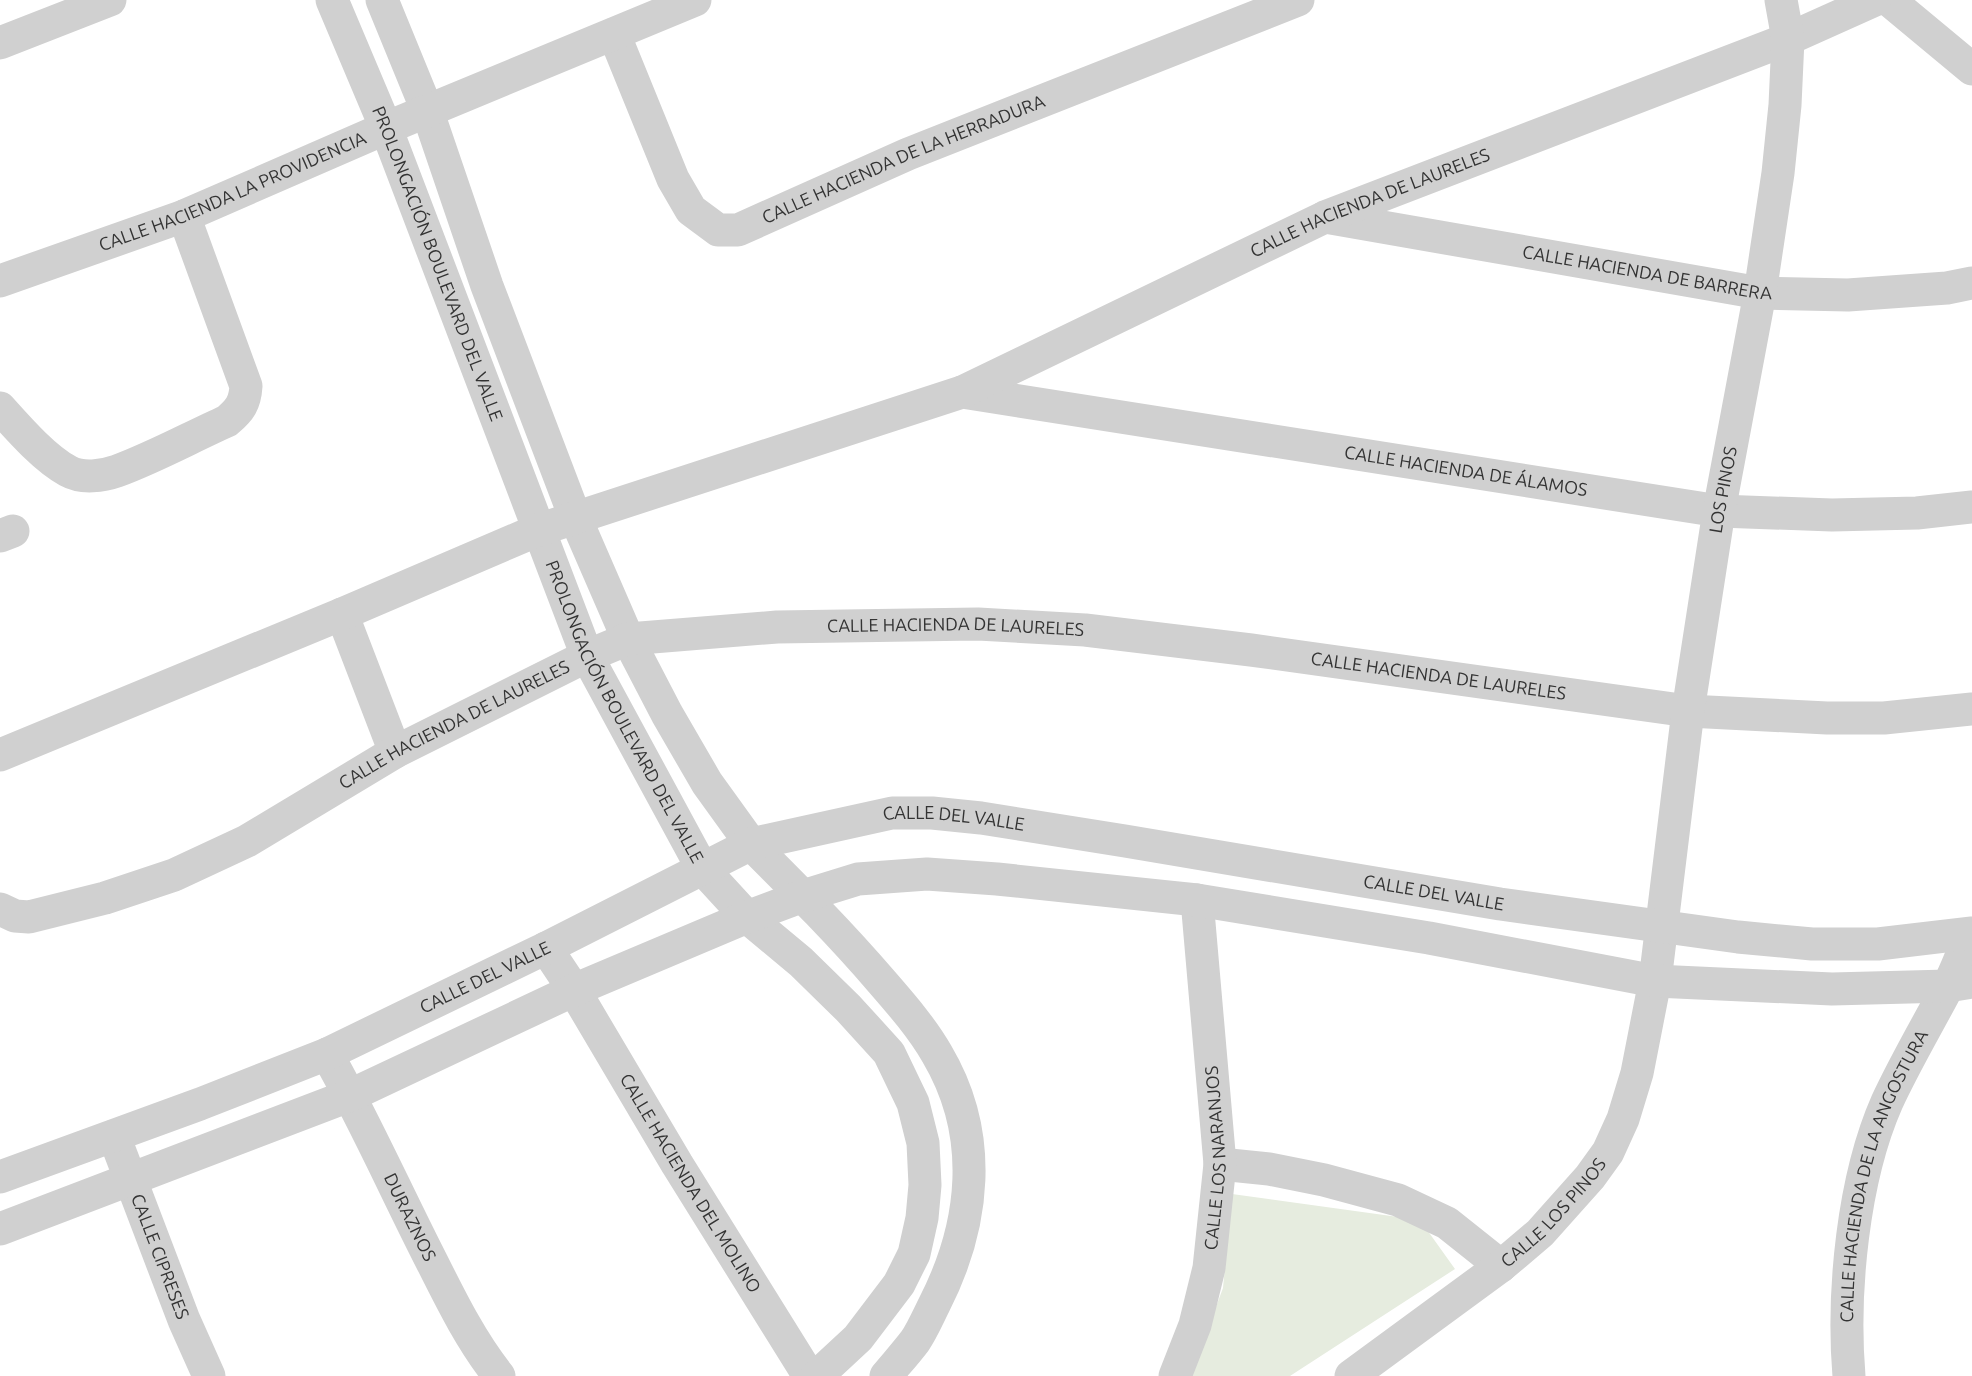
<svg xmlns="http://www.w3.org/2000/svg" width="1972" height="1376" viewBox="0 0 1972 1376" font-family="Ubuntu,sans-serif">
	<style>
		.green { fill: #e6ecdf }
		.lines { fill: none; stroke-linecap: round; stroke-linejoin: round }
		.minor { stroke: #d0d0d0; stroke-width: 33 }
		.tertiary { stroke: #d0d0d0; stroke-width: 33 }
		.labels { text-anchor: middle; stroke-width: 6; stroke-linejoin: round; paint-order: stroke }
		.street-label { font-size: 18px; fill: #333; stroke: #fff }
	</style>
	<rect width="100%" height="100%" fill="#fff"/>
	<path class="green" d="M1232 1194 1420 1220 1455 1269 1290 1376H1190L1223 1288Z"/>
	<g class="lines">
		<g class="minor">
			<path id="s1" d="M332 0 386 128 587 656 702 868"/>
			<path d="M382 0 427 110 487 286 575 517 628 639 667 714 707 783 751 844"/>
			<path d="M1889 0 1972 69"/>
			<path id="s2" d="M614 34 673 179 691 210 718 230H738L908 154 1298 0"/>
			<path d="M0 43 110 0"/>
			<path id="s3" d="M1325 217 1760 293 1848 295 1947 288 1972 283"/>
			<path id="s4" d="M0 281 184 216 386 128 695 0"/>
			<path id="s5" d="M962 392 1719 511 1832 515 1917 513 1972 507"/>
			<path d="M0 408C18 428 44 458 68 471 82 479 103 476 117 471 155 457 191 437 227 421 240 410 245 403 246 386L184 216"/>
			<path d="M0 536 13 531"/>
			<path d="M342 614 395 752"/>
			<path id="s6" d="M0 755 342 614 538 530 962 392 1325 217 1788 39 1875 0"/>
			<path id="s7" d="M0 909 15 916 29 917 105 898 174 875 247 841 395 752 587 656 628 639 777 627 978 624 1085 630 1251 650 1688 711 1827 718H1884L1972 709"/>
			<path id="s8" d="M546 948 574 990 677 1164 809 1376"/>
			<path id="s9" d="M327 1054C366 1123 398 1196 434 1266 453 1304 472 1342 499 1376"/>
			<path id="s10" d="M114 1136 184 1320 209 1376"/>
			<path d="M1220 1164 1269 1169 1324 1180 1398 1200 1447 1223 1501 1266"/>
			<path id="s11" d="M1175 1376 1195 1325 1209 1268 1220 1164 1197 900"/>
			<path id="s12" d="M1351 1376 1501 1266 1540 1233 1590 1177 1608 1152 1623 1119 1637 1073 1655 981 1688 711 1719 511 1760 293 1778 173 1785 105 1788 39 1781 0"/>
			<path id="s13" d="M1849 1376C1842 1292 1853 1179 1887 1102 1905 1063 1927 1026 1947 988 1956 971 1963 952 1970 934"/>
		</g>
		<g class="tertiary">
			<path d="M751 844C796 889 841 934 882 982 902 1005 922 1028 937 1054 985 1135 975 1225 934 1305 928 1317 922 1331 915 1341 906 1353 895 1365 886 1376"/>
			<path d="M702 868 747 917 801 962 848 1008 889 1053 913 1103 923 1143 925 1185 922 1218 914 1254 899 1284 858 1338 817 1376"/>
			<path id="s14" d="M0 1177 200 1104 327 1054 546 948 751 844 892 813H932L981 818 1125 841 1500 904 1738 937 1812 944H1878L1972 933"/>
			<path d="M0 1229 351 1095 574 990 747 917 803 896 858 879 927 874 997 879 1197 900 1429 938 1655 981 1832 989 1948 986 1972 982"/>
		</g>
	</g>
	<g class="labels">
		<g class="street-label">
			<text dy="6" stroke="none"><textPath href="#s2" startOffset="426">CALLE HACIENDA DE LA HERRADURA</textPath></text>
			<text dy="6" stroke="none"><textPath href="#s4" startOffset="249">CALLE HACIENDA LA PROVIDENCIA</textPath></text>
			<text dy="6" stroke="none"><textPath href="#s6" startOffset="1479">CALLE HACIENDA DE LAURELES</textPath></text>
			<text dy="6" stroke="none"><textPath href="#s1" startOffset="284">PROLONGACIÓN BOULEVARD DEL VALLE</textPath></text>
			<text dy="6" stroke="none"><textPath href="#s3" startOffset="327">CALLE HACIENDA DE BARRERA</textPath></text>
			<text dy="6" stroke="none"><textPath href="#s5" startOffset="510">CALLE HACIENDA DE ÁLAMOS</textPath></text>
			<text dy="6" stroke="none"><textPath href="#s12" startOffset="1017">LOS PINOS</textPath></text>
			<text dy="6" stroke="none"><textPath href="#s7" startOffset="1022">CALLE HACIENDA DE LAURELES</textPath></text>
			<text dy="6" stroke="none"><textPath href="#s7" startOffset="1508">CALLE HACIENDA DE LAURELES</textPath></text>
			<text dy="6" stroke="none"><textPath href="#s1" startOffset="770">PROLONGACIÓN BOULEVARD DEL VALLE</textPath></text>
			<text dy="6" stroke="none"><textPath href="#s7" startOffset="500">CALLE HACIENDA DE LAURELES</textPath></text>
			<text dy="6" stroke="none"><textPath href="#s14" startOffset="1029">CALLE DEL VALLE</textPath></text>
			<text dy="6" stroke="none"><textPath href="#s14" startOffset="1515">CALLE DEL VALLE</textPath></text>
			<text dy="6" stroke="none"><textPath href="#s14" startOffset="525">CALLE DEL VALLE</textPath></text>
			<text dy="6" stroke="none"><textPath href="#s11" startOffset="224">CALLE LOS NARANJOS</textPath></text>
			<text dy="6" stroke="none"><textPath href="#s13" startOffset="206">CALLE HACIENDA DE LA ANGOSTURA</textPath></text>
			<text dy="6" stroke="none"><textPath href="#s8" startOffset="276">CALLE HACIENDA DEL MOLINO</textPath></text>
			<text dy="6" stroke="none"><textPath href="#s12" startOffset="261">CALLE LOS PINOS</textPath></text>
			<text dy="6" stroke="none"><textPath href="#s9" startOffset="183">DURAZNOS</textPath></text>
			<text dy="6" stroke="none"><textPath href="#s10" startOffset="129">CALLE CIPRESES</textPath></text>
		</g>
	</g>
</svg>
